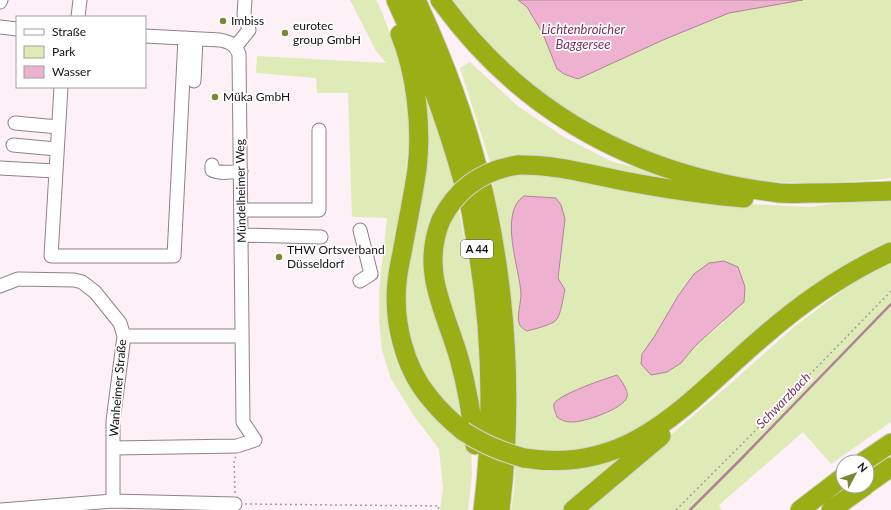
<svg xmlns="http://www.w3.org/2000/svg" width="891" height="510" viewBox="0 0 891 510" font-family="Lato,sans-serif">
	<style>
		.green { fill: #dfebb6; fill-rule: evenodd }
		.water { fill: #efb1d0; stroke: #ae8197 }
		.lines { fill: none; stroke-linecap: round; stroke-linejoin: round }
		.stream { stroke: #ae8197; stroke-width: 2.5 }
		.minor-casing { stroke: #918088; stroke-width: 15 }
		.highway-casing { stroke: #d5d4d5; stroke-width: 21 }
		.path { stroke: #a49a9f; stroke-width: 1.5; stroke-dasharray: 2 3; stroke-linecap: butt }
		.minor { stroke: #fff; stroke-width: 13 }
		.highway { stroke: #9aae16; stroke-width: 19 }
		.highway-bridge-casing { stroke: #d5d4d5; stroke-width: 21; stroke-linecap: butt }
		.highway-bridge { stroke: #9aae16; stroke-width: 19 }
		.poi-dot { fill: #7a8836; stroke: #fff; stroke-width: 1.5 }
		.labels { text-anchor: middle; stroke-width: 3.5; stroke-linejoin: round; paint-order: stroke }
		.shield { fill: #fff; stroke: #5c585a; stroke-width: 1 }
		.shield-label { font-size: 11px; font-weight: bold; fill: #161013 }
		.poi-label { font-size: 12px; fill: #161013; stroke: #fff; text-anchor: start }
		.street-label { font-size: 12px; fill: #161013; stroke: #fff }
		.water-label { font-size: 13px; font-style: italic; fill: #79315a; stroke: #fff }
	</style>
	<rect width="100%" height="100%" fill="#fdf1f7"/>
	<path class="green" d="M350 0H376L378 3C392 36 403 68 407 104 408 111 409 118 409 125 409 173 397 220 392 267 389 289 386 311 389 333 397 382 431 422 471 449L472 474 468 510H440L443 488 439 449 414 416 391 379 382 350 379 320V291L387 218 352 217 348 93H317L316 78 256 73 257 56 386 63 376 51Z
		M450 0H519C539 16 547 46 557 69L663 40 729 13 803 0H891V178C860 181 829 184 797 183 776 183 755 180 734 176 714 172 695 168 675 162 627 149 576 119 537 89 504 64 477 32 450 0Z
		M470 62 519 107 564 137 613 162 711 185 502 159 490 162 460 68Z
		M417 69 434 113 455 185 430 235 466 422C458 414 448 407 440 399 413 368 407 335 403 296Z
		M517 170 731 203 808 207 891 197V244L656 422 603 448 555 455 516 447 517 382 512 309 493 184V180ZM524 196 556 198 565 219 558 278 565 290 557 320 527 331 519 322 521 293 513 252 512 234ZM694 274 724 322 696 345 681 363 654 337 678 296ZM617 375 620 405 605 414 572 423 576 390Z
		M458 204 472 281 477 324 484 436 444 299 440 242Z
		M891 263V422L831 464 803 432 719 505 722 510H583L730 384 795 326 855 281Z
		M630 453 568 510H511L514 490 515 466C554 475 594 469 630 453Z"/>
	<path class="water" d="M518 0H803L729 13 663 40 578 79 564 74 557 69 543 34 527 7Z
		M524 196 556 198 561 205 565 219 558 278 565 290C563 298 561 313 557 319 553 325 534 329 527 331 523 329 519 326 519 322 517 314 521 303 521 294 520 270 498 213 524 196Z
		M724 261 738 267 745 287 744 302 696 345 681 363 667 372 651 375 641 364 642 354 654 337 678 296 694 274 709 263Z
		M617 375C621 380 629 391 627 397 624 409 582 423 571 422 565 422 561 420 557 417 556 413 553 408 554 404 557 395 607 378 617 375Z"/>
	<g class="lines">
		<path class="stream" d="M690 510 741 459 891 304"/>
		<defs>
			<path id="minor" d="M0 2 1 0
				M78 17 80 0
				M0 27 17 29
				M236 46 249 30 244 14 245 0
				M194 81 196 39
				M61 87 51 256H174L185 38
				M15 123 58 127
				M13 145 56 149
				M212 165V170C220 174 232 172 241 171
				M0 168 55 171
				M241 210H319V130
				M241 235 321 237
				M360 281 371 274 360 230
				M0 286 18 279 74 280 82 282 95 292 120 323 124 336 113 421V448
				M124 336H242
				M113 501V448L237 446 255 440 243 422 239 54C235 44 230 42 220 40L145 36
				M1 510 113 501 235 504"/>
			<path id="highway" d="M396 0C427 67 452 135 470 207 473 220 474 233 477 246 492 333 494 422 483 510
				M416 0C430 30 443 61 454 92 502 225 517 371 500 510
				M440 0C523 115 640 176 779 193 790 194 802 193 812 193 839 193 865 192 891 191
				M400 34C416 73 422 127 417 169 413 197 407 225 402 253 400 262 398 273 397 282 393 321 404 367 429 397 439 410 451 421 463 431
				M518 165C555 164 592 175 629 182 667 189 705 195 744 198
				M441 220C420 271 445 310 459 358 467 387 472 416 475 445
				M524 458C634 476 690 398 765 335 803 302 845 273 891 252
				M863 462 891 443
				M867 484 891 467
				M573 510 661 436
				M800 510 843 477
				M831 510 865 486"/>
		</defs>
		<use href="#minor" class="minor-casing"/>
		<use href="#highway" class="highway-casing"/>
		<path class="path" d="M235 493 234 459 236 457
			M245 504 439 506 438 510
			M676 510 756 430 891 291"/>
		<use href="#minor" class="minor"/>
		<use href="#highway" class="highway"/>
		<defs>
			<path id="highway-bridge" d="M441 220C457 188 483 170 518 165
				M463 431C482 444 502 452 524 458"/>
		</defs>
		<use href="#highway-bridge" class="highway-bridge-casing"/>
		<use href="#highway-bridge" class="highway-bridge"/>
	</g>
	<g class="poi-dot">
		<circle cx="223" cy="21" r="4"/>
		<circle cx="285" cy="33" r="4"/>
		<circle cx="215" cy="97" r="4"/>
		<circle cx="279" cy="257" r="4"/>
	</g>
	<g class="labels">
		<rect class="shield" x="461" y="240" width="32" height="18" rx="3"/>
		<g class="shield-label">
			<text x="477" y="253">A 44</text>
		</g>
		<g class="poi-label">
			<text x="231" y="25">Imbiss</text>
			<text x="293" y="30">eurotec<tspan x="293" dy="14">group GmbH</tspan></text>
			<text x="223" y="101">Müka GmbH</text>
			<text x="287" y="254">THW Ortsverband<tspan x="287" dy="14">Düsseldorf</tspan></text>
		</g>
		<g class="street-label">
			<text transform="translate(241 191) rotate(-91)" y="4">Mündelheimer Weg</text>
			<text transform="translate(118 388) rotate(-85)" y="4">Wanheimer Straße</text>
		</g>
		<g class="water-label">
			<text x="583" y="34">Lichtenbroicher<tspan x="583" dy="15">Baggersee</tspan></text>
			<text transform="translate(783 400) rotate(-46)" y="5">Schwarzbach</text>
		</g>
	</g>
	<rect x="16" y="16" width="130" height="72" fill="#ffffff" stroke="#a29fa1"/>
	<rect x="24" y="29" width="20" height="6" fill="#ffffff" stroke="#a29fa1"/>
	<text x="52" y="36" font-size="12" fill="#161013">Straße</text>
	<rect x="24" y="46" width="20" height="12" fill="#dfebb6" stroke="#a29fa1"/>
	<text x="52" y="56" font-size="12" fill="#161013">Park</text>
	<rect x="24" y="66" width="20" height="12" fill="#efb1d0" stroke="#a29fa1"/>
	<text x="52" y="76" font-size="12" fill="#161013">Wasser</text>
	<g transform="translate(855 474) rotate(49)"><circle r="19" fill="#ffffff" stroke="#a29fa1"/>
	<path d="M0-3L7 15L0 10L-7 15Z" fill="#7a8836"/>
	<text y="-6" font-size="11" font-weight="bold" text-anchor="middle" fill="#161013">N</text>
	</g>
</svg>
